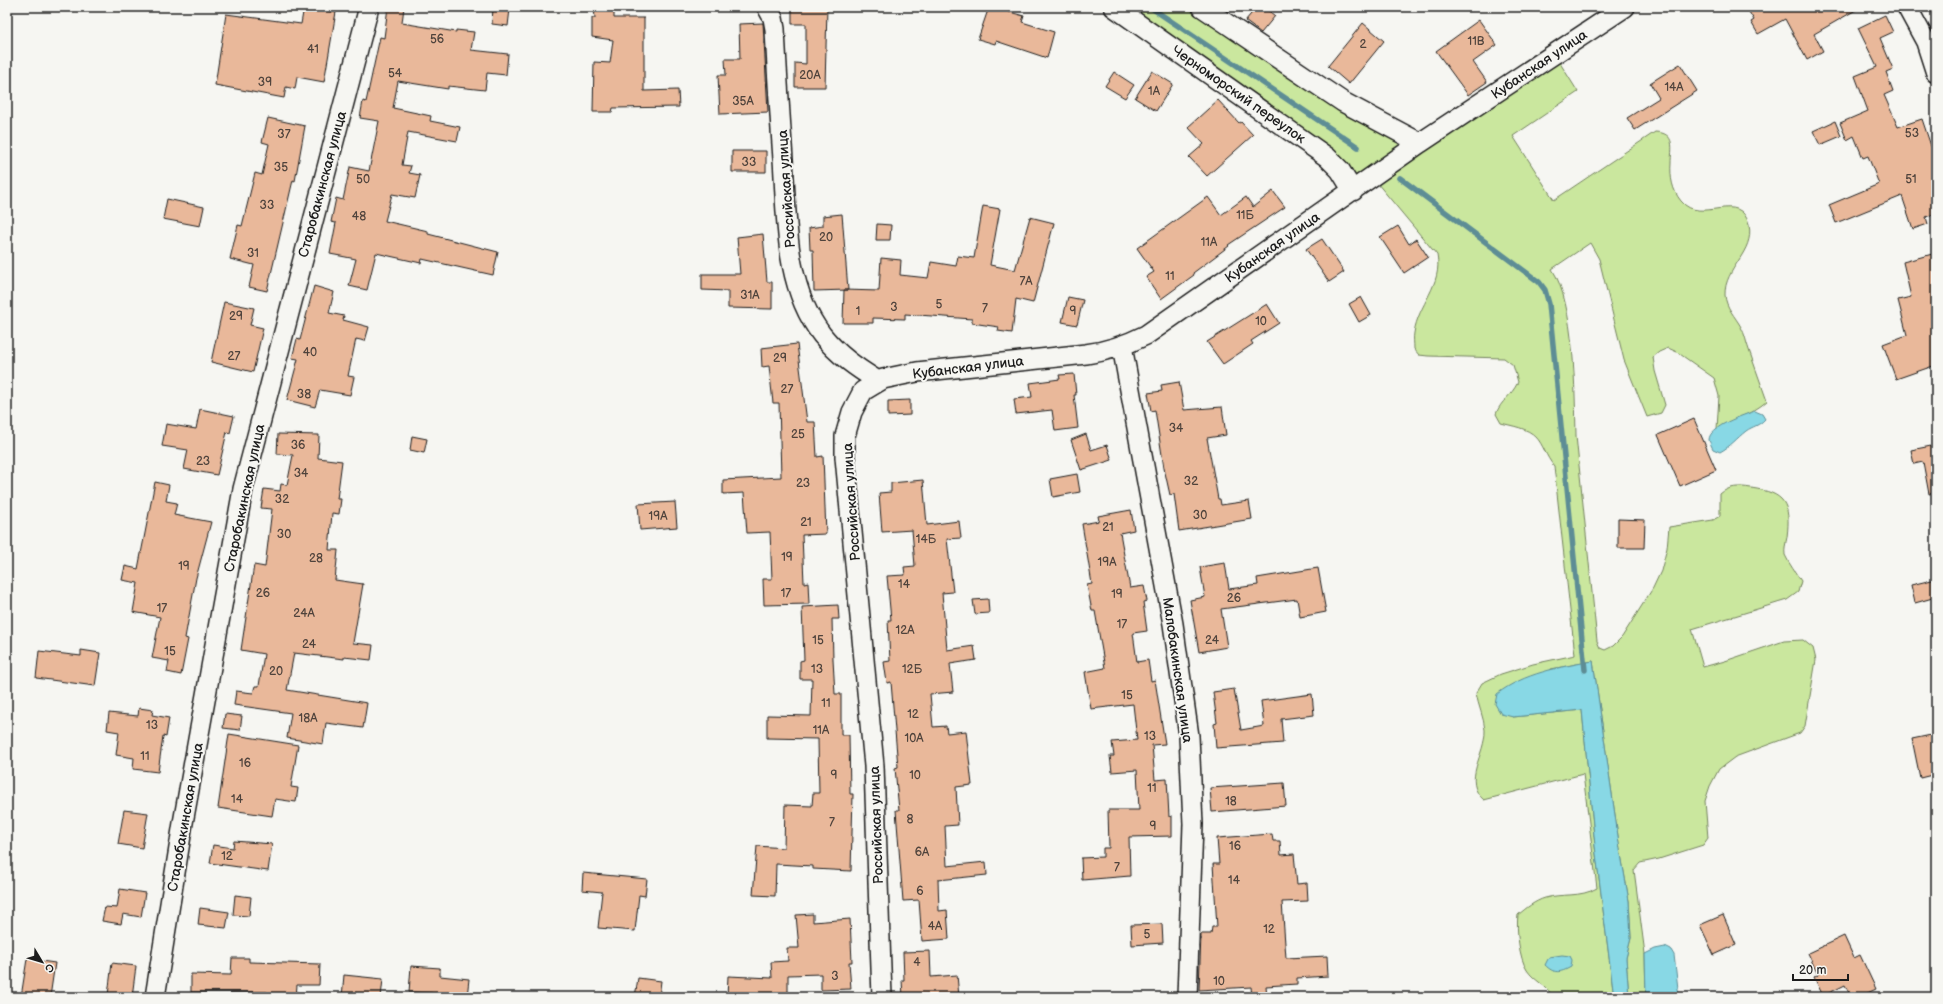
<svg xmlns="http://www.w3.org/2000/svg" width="1943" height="1004" viewBox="0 0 1943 1004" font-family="'Balsamiq Sans',sans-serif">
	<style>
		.green { fill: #cae79e; stroke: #73825d }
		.water { fill: #88d8e5; stroke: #5d8d95 }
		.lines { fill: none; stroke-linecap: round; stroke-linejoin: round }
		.stream { stroke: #5d8d95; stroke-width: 5.5 }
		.building { fill: #e9b89a; stroke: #1c1c1c }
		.minor-casing { stroke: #1c1c1c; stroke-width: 22 }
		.minor { stroke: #f6f6f2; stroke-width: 19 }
		.labels { text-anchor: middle; stroke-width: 4; stroke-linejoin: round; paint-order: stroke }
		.number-label { font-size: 12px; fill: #4f433c }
		.street-label { font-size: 14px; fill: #1c1c1c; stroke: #f6f6f2 }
	</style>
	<rect width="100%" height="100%" fill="#f6f6f2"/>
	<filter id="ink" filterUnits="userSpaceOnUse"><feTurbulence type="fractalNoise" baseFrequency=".025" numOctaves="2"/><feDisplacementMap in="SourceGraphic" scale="8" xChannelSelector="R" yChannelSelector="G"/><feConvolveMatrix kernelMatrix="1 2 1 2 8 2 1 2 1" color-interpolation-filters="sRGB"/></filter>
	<g filter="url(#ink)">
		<path class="green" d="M1127 7H1170L1180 10 1199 11 1400 140 1401 145 1354 177Z
			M1558 60 1578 92 1513 136 1554 200 1655 132C1677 133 1671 149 1671 163 1670 177 1672 190 1681 201 1701 226 1740 188 1749 225 1755 252 1724 268 1725 295 1726 308 1735 316 1741 327 1745 334 1746 342 1749 350 1755 367 1761 384 1767 401 1751 415 1735 418 1717 429L1719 396 1714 378 1677 352 1668 348 1659 352 1653 357 1655 371 1665 405 1661 413 1647 417 1624 360 1599 259 1590 243 1552 269C1575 303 1575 394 1576 436L1597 641 1600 648 1605 650 1613 646 1622 637 1653 588 1661 571 1667 548 1669 527 1713 520 1720 516V494C1729 486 1739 486 1751 488 1785 493 1791 503 1787 537 1786 542 1784 550 1785 555 1789 564 1796 573 1801 581L1798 592 1787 600 1692 629 1703 667 1725 661 1784 641 1803 640 1813 648 1816 660 1805 726 1800 733 1735 757 1719 769 1710 786 1705 801 1708 838 1703 845 1659 859 1640 863 1634 870 1645 954 1646 997H1629L1626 958 1631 938 1629 901 1619 843 1593 661 1551 669 1513 717 1582 710 1595 846 1614 997H1553C1547 985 1534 981 1527 970 1519 958 1516 929 1518 915 1526 908 1535 901 1545 898 1562 893 1580 898 1597 888L1583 774 1484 800C1461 781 1486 754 1485 730 1484 718 1478 705 1476 693L1482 683 1501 674 1533 664 1575 655 1554 466C1546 457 1543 444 1536 437 1528 428 1512 426 1501 423L1496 414C1501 400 1511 397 1518 382L1513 365 1504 358 1428 356 1419 355 1414 349C1414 343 1413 338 1414 333 1418 304 1443 285 1437 255L1377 183Z"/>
		<path class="water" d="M1755 411 1762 414 1765 419C1759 426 1753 426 1746 431 1737 438 1731 446 1720 452L1713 449C1712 447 1710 443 1709 440 1709 426 1744 415 1755 411Z
			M1593 661 1619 843 1629 901 1631 938 1626 958 1629 997H1614L1595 846 1582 710 1513 717 1501 714 1495 704 1497 694C1524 673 1560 667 1593 661Z
			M1665 947 1671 950 1674 955 1679 997H1646L1645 954 1655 949Z
			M1562 955 1570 956 1572 960 1571 967C1560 973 1554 974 1545 965L1549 957Z"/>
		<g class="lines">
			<path class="stream" d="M1150 7 1358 147
				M1400 178 1539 282 1545 290 1549 304 1585 670"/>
		</g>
		<path class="building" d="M304 7 336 12 324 82 297 77 295 89 286 87 284 98 215 85 226 14 301 24Z
			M388 7H404L402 23 456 32V30L474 32 471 50 508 54 506 75 487 73 485 90 448 86V89L398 81 393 108 431 116 430 121 460 127 457 141 408 132 402 165 411 166 409 173 420 175 415 198 392 194 385 221 428 231V234L498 252 493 275 422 259 421 263 376 253 367 290 349 286 356 259 330 254 336 223 331 222 336 198 343 200 350 167 369 171 379 121 360 118 363 101 366 102 380 37 384 38Z
			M493 7 510 9 508 26 492 24Z
			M594 7H614V18H644V91L678 90 679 107 613 108 612 112H593L594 62 610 63 613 40 592 37V18H595Z
			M792 7H827L825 87H795V63L806 64V24H792Z
			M989 7H1008L1006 11 1024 16 1022 22 1054 32 1047 58 996 41 995 44 978 39Z
			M1257 7H1264L1275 16 1261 33 1245 21Z
			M1746 7H1861L1814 34 1823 51 1807 60 1785 19 1758 34 1751 22 1754 20Z
			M1885 15 1893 32 1880 38 1893 69 1886 72 1893 91 1884 95 1898 127 1922 119 1936 161V213L1926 217 1928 224 1913 229 1902 196 1836 223 1829 205 1879 184 1868 156 1863 158 1854 136 1847 140 1840 123 1868 111 1855 76 1877 67 1858 28Z
			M1479 20 1497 45 1473 62 1487 82 1468 95 1436 51Z
			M763 23 768 112 720 114 718 75H726L725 59H740L739 24Z
			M1363 23 1384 41 1349 84 1328 66Z
			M1680 64 1697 91 1635 130 1627 118 1659 98 1650 83Z
			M1152 71 1173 84 1156 111 1135 98Z
			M1114 72 1134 85 1125 98 1105 86Z
			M1218 100 1239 123 1241 122 1253 135 1207 176 1189 157 1204 144 1188 127Z
			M268 118 305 126 295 181 293 180 267 291 249 287 254 265 230 259 238 225 242 226 255 173 262 175 269 144 262 142Z
			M1835 121 1841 136 1820 145 1813 131Z
			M732 151H766V172H732Z
			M1273 191 1285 207 1228 245 1229 246 1193 273 1194 275 1161 299 1146 277 1154 272 1137 248 1208 197 1221 215 1246 197 1253 207Z
			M167 199 204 207 200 226 163 219Z
			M983 206 1000 209 990 265 1015 270 1030 217 1054 223 1033 303 1016 299 1012 333 998 331 999 327 972 323V319L905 314V319L873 318V323H843L844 290 879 291 881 258 901 260 900 275 928 278 931 262 956 266 958 256 974 258Z
			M842 214 848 290 814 291 813 250H810L809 228 823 226V216Z
			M877 224 891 225 890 240H876Z
			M1398 226 1409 244 1416 239 1428 257 1404 273 1380 237Z
			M763 234 767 282H772V309L728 308V291L702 290V274H740L737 237Z
			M1322 239 1344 272 1329 282 1306 249Z
			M1936 253V365L1896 379 1883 344 1907 335 1898 300 1911 297 1903 262Z
			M314 286 334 292 329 313 344 316 343 320 369 327 365 341 356 339 348 376 354 377 350 395 320 390 315 407 287 400 298 359 292 358 297 339 300 340Z
			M1068 297 1083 300 1077 325 1062 322Z
			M1361 297 1371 315 1359 322 1349 304Z
			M224 302 254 308 250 325 263 328 253 372 211 362Z
			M1267 304 1279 323 1251 341 1253 344 1223 364 1207 342Z
			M797 344 807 422H815L817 457 823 456 826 534 802 535 804 583 808 582 809 604 764 605 763 579H772L770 532 747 533 744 493 723 494V480L781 477 779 403H773L769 366 762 367 761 348Z
			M1074 374 1076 395H1074L1078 428 1055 431 1052 410 1016 414 1014 399 1032 397 1030 383 1060 379 1059 375Z
			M1179 382 1184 410 1222 407 1226 435 1207 438 1218 499H1220L1221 505 1249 501 1252 519 1179 531 1174 494 1170 495 1164 468 1155 410 1151 411 1148 393 1162 391 1161 385Z
			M910 400V415L888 416V401Z
			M200 409 234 416 230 433 227 432 217 475 184 469 188 450 162 446 166 424 196 429Z
			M1694 419 1716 470 1680 486 1658 435Z
			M278 434 319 435 318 458 342 461 337 499H341L339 514 332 513 329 550H338L335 580 363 584 353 643 373 645 371 660 344 657V659L294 653 287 690 367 703 363 728 326 723 323 744 287 738 291 713 234 705 236 691 253 693 255 686H259L264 654 241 650 254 565 265 567 272 509 261 508 264 489 280 491 281 484 287 485 293 455 277 454Z
			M1086 434 1091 450 1107 445 1112 460 1081 470 1071 440Z
			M412 436 427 439 424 453 410 450Z
			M1936 445V493L1929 494 1923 462 1914 464 1911 450Z
			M1077 474 1080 492 1053 497 1050 479Z
			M923 480 927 525 959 521 961 538 947 539 953 592 942 593 947 650 974 646 976 660 950 664 953 692 930 694 933 727 946 726 947 733 966 731 972 785 956 787 958 825 945 826 947 866 986 862 987 875 938 880 939 911 947 910 949 939 922 941 919 900 903 901 896 810H899L895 768 898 767 891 682 887 683 884 662 890 661 888 620H891L887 576 905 575 904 567 915 566 912 530 882 532 879 493 891 492V483Z
			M155 482 169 485 166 501 177 503 174 515 211 522 196 578 185 638 188 639 181 675 167 672 169 661 152 658 160 617 133 612 138 583 122 580 125 566 138 569Z
			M675 502 677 527 640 530 638 504Z
			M1131 510 1134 530 1120 533 1130 588 1144 586 1147 601 1143 602 1147 631 1133 633 1137 662 1148 660 1151 681 1155 680 1165 744 1152 745 1155 780 1167 779 1169 817 1172 816V836L1129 837 1130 876 1082 880 1081 858 1103 857V848H1109L1108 810H1139L1137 770 1112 772 1110 756H1114L1112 742 1137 740 1133 704 1091 709 1085 672 1105 668 1095 611H1092L1087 585 1092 584 1082 524 1099 521 1098 516Z
			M1618 519 1645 520 1644 548H1618Z
			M1225 563 1229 589 1258 585 1257 578 1318 568 1326 612 1300 617 1297 599 1221 609 1227 647 1199 652 1190 600 1205 597 1200 567Z
			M1936 579V597L1915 603 1911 585Z
			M988 599 989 613 975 614 973 600Z
			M838 605 839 619H832L833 660 835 694H841V735H849L850 794H853L851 871 813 869V866L776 864 775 896 753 895 757 846 784 848 785 805 812 806 813 793H819L818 739 767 738V715L811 716 812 679H800V661L804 660 802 607Z
			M81 650 100 653 95 686 36 678 39 651 81 656Z
			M1234 689 1241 730 1264 726 1261 701 1312 694 1314 715 1281 719 1283 743 1216 748 1214 724 1217 723 1213 692Z
			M139 708 153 710 152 715 169 718 166 737 163 736 158 772 133 769 134 758 116 755 119 732 107 730 109 713 138 716Z
			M225 714 242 716 240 730 223 728Z
			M229 734 298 745 291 787 298 788 296 802 275 799 272 816 218 808Z
			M1936 734V774L1920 778 1912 739Z
			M1284 783 1286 806 1212 812 1210 788Z
			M124 810 148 813 142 848 118 844Z
			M1272 834 1273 841H1280L1281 855 1294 854 1297 884 1307 883 1308 901 1282 902 1286 958 1327 956 1328 976 1297 978V984L1266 986 1267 997H1252L1251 987 1199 990 1201 934H1211L1212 927H1217L1213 864H1219L1217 838Z
			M234 841 272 844 268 871 210 863 213 845 233 848Z
			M583 873 647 879 645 896 639 895 635 931 598 928 602 892 582 890Z
			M120 889 145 893 141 917 123 914 121 924 102 921 105 907 117 908Z
			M235 895 251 897 249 916 233 915Z
			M200 908 229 912 226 928 198 925Z
			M813 914V922L850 919 852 962H849L851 989 821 990V974L788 975V997H727L728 976 772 978 771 962 788 961 787 948H799L796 915Z
			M1723 915 1736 945 1714 955 1700 925Z
			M1162 924 1163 943 1132 945 1131 925Z
			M1844 936 1854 958 1860 955 1876 989 1859 997H1851L1845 985 1823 996 1814 977 1818 975 1808 953Z
			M930 951 931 977 957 975 959 997H903L902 980H904L903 952Z
			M232 958H249V962L320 964 319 985H297L296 997H267V992H191V974L231 975Z
			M27 959 55 963 50 997H21Z
			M112 963 136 966 132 997 108 995Z
			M411 966 440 968V976L469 979 467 997H431L432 993 409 992Z
			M344 975 383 979 381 997H342Z
			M638 978 661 981 659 997H635Z"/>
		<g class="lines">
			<defs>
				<path id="minor" d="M767 7 773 18 775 29C777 72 780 116 783 159 787 218 784 286 822 335 838 355 857 368 878 381
					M1114 7 1327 157 1340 170 1353 191
					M1202 7 1343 102 1420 143
					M1907 7 1926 42 1936 73
					M1122 346 1173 624 1189 736 1193 824 1187 997
					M155 997 183 823 243 489 369 7
					M882 997 874 766 845 457V436L852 412 863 391 883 379 917 372 1086 354C1109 351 1126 345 1146 335L1420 143 1625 7"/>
			</defs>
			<use href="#minor" class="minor-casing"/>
			<use href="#minor" class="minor"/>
		</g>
	</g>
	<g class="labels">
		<g class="number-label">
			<text x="437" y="43">56</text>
			<text x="1476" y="45">11В</text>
			<text x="1363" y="48">2</text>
			<text x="313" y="53">41</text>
			<text x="395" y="77">54</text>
			<text x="810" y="79">20А</text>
			<text x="265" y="86">39</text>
			<text x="1674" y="91">14А</text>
			<text x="1154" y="95">1А</text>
			<text x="743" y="105">35А</text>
			<text x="1912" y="137">53</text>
			<text x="284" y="138">37</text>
			<text x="749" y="166">33</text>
			<text x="281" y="171">35</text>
			<text x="363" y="183">50</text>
			<text x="1911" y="183">51</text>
			<text x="267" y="209">33</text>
			<text x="1245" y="219">11Б</text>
			<text x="359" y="220">48</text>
			<text x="826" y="241">20</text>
			<text x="1209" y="246">11А</text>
			<text x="253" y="257">31</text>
			<text x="1170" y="280">11</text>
			<text x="1026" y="285">7А</text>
			<text x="750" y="299">31А</text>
			<text x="939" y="308">5</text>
			<text x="894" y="311">3</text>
			<text x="985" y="312">7</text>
			<text x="858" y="315">1</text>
			<text x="1073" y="315">9</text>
			<text x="236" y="320">29</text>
			<text x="1261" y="325">10</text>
			<text x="310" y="356">40</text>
			<text x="234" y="360">27</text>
			<text x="780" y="362">29</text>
			<text x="787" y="393">27</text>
			<text x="304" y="398">38</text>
			<text x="1176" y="432">34</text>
			<text x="798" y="438">25</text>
			<text x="298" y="449">36</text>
			<text x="203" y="465">23</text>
			<text x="301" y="477">34</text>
			<text x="1191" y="485">32</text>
			<text x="803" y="487">23</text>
			<text x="282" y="503">32</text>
			<text x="1200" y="519">30</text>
			<text x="658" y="520">19А</text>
			<text x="806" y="526">21</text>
			<text x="1108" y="531">21</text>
			<text x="284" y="538">30</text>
			<text x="926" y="543">14Б</text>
			<text x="787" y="561">19</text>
			<text x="316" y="562">28</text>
			<text x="1107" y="566">19А</text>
			<text x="184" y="570">19</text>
			<text x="904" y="588">14</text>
			<text x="263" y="597">26</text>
			<text x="786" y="597">17</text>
			<text x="1117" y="598">19</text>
			<text x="1234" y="602">26</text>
			<text x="162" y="612">17</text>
			<text x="304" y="617">24А</text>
			<text x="1122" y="628">17</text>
			<text x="905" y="634">12А</text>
			<text x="818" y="644">15</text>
			<text x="1212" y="644">24</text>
			<text x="309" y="648">24</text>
			<text x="170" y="655">15</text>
			<text x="817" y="673">13</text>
			<text x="912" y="673">12Б</text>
			<text x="276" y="675">20</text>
			<text x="1127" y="699">15</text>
			<text x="826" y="707">11</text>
			<text x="913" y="718">12</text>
			<text x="308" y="722">18А</text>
			<text x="152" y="729">13</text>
			<text x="821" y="734">11А</text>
			<text x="1150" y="740">13</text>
			<text x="914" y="742">10А</text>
			<text x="145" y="760">11</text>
			<text x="245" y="767">16</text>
			<text x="834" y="779">9</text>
			<text x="915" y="779">10</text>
			<text x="1152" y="792">11</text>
			<text x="237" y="803">14</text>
			<text x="1231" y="805">18</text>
			<text x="910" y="823">8</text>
			<text x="832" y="826">7</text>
			<text x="1153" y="830">9</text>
			<text x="1235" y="850">16</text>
			<text x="922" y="856">6А</text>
			<text x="227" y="860">12</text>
			<text x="1117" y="871">7</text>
			<text x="1234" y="884">14</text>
			<text x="920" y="895">6</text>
			<text x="935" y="930">4А</text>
			<text x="1269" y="933">12</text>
			<text x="1147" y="938">5</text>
			<text x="917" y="966">4</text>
			<text x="835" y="980">3</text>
			<text x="1219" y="985">10</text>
		</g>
		<g class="street-label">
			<text transform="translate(1539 64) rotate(-34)" y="5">Кубанская улица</text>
			<text transform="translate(1239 94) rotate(35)" y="5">Черноморский переулок</text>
			<text transform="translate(322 184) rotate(-75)" y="5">Старобакинская улица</text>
			<text transform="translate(786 189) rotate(-94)" y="5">Российская улица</text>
			<text transform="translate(1272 247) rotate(-35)" y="5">Кубанская улица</text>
			<text transform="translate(968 367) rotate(-7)" y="5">Кубанская улица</text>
			<text transform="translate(244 498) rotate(-78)" y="5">Старобакинская улица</text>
			<text transform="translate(851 502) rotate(-94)" y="5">Российская улица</text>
			<text transform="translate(1178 670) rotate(82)" y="5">Малобакинская улица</text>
			<text transform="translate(185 817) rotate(-80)" y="5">Старобакинская улица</text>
			<text transform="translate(876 825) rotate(-92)" y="5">Российская улица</text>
		</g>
	</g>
	<rect width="1943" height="1004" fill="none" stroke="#f6f6f2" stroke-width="24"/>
	<rect x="12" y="12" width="1919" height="980" fill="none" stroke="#1c1c1c" stroke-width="1.5" filter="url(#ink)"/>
	<g transform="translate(42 962) rotate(128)" stroke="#f6f6f2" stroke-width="3" paint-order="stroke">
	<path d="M0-3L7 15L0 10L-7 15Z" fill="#1c1c1c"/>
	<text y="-6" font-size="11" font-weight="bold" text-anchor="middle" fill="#1c1c1c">С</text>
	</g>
	<path d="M1793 974v6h55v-6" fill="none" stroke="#1c1c1c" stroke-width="2"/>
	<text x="1799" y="974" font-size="12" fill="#1c1c1c" stroke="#f6f6f2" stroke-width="3" paint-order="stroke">20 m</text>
</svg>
